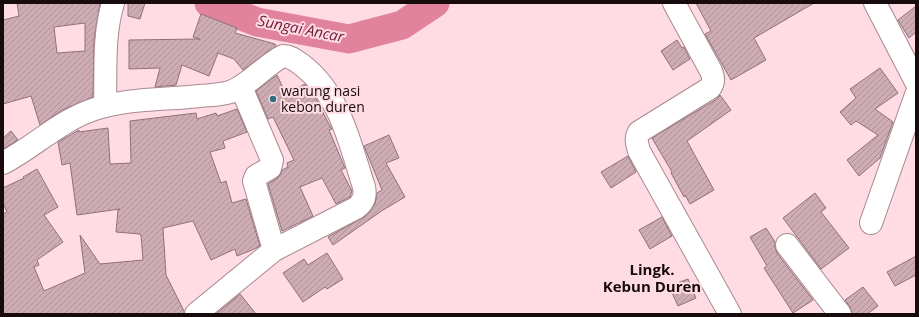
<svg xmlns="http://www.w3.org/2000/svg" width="919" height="317" viewBox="0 0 919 317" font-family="'Open Sans',sans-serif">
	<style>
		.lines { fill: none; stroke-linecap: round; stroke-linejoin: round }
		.river { stroke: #e2839e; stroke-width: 29 }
		.building { fill: url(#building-hatch); stroke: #907178; fill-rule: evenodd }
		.minor-casing { stroke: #a98890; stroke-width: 24 }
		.minor { stroke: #fff; stroke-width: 22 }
		.poi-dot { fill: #2c6f80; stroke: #ffdce4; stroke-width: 1.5 }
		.labels { text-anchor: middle; stroke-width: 4; stroke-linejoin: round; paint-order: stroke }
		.poi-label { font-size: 14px; fill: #170b0e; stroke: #ffdce4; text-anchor: start }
		.water-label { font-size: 15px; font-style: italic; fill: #6c1738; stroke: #ffdce4 }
		.neighbourhood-label { font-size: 15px; font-weight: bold; fill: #170b0e; stroke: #ffdce4 }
	</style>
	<defs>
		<pattern id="building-hatch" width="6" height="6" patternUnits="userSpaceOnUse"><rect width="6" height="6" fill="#ceacb4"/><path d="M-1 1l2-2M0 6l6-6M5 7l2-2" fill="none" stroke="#b0939a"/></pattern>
	</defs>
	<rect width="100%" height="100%" fill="#ffdce4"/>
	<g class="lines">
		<path class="river" d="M209 3 257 22 349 39 402 25 435 3"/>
	</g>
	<path class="building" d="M17 3H100L94 40 93 97 62 110 40 125 31 96 3 104V20L19 16ZM85 23V51L57 53 54 27Z
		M128 3H145L140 19 128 16Z
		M696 3H814L754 38 766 60 731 80 705 34 711 31Z
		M916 6V32L909 38 898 20Z
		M201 14 237 28 235 33 275 44 276 46 243 70 234 59 218 53 209 76 182 65 176 85 155 87 160 68 129 69V40L200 39 193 37Z
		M677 40 682 48 684 47 690 59 673 70 661 51Z
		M880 68 898 93 875 109 893 122 880 158 859 176 847 160 878 135 856 121 851 125 840 112 856 98 850 89Z
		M277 75 286 94 305 84 315 97 330 126 332 129 329 130 345 168 341 170 352 191 350 197 336 204 322 178 300 187 313 216 282 231 268 184 276 179 280 175 282 170 288 167 287 163 294 160 273 117 268 119 256 91Z
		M720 95 731 110 687 141 714 190 690 204 685 195 684 197 671 173 672 172 652 138 717 99Z
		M237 109 247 132 223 141 225 148 210 152 221 183 226 181 232 203 246 199 260 246 252 250 237 256 235 249 211 260 193 221 163 228 166 275 184 311V314H3V214L7 212 3 203V188L24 178 23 177 37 169 58 207 44 215 63 242 37 260 39 265 34 267 44 291 85 273 80 235 100 264 143 260 141 235H140V234L116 232 118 210 120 209 77 215 70 163 62 165 58 142 79 130V132L108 128 110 164 131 163 130 121 196 113 197 119 216 113 217 116Z
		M11 131 18 140 3 149V138Z
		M389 135 399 158 386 163 405 197 383 210 333 245 328 237 366 216 375 204 377 193 382 190 364 146Z
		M628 156 636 172 611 188 601 172Z
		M815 193 826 208 821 212 849 248 821 269 783 218Z
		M662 217 672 236 650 249 639 230Z
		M766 228 775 242V247L777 253 813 300 793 313 764 268 767 266 750 237Z
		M327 253 343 279 327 289 325 287 303 302 283 273 304 259 308 265Z
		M916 256V275L895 286 887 272Z
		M688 279 696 298 678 306 669 286Z
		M863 287 878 306 867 314H852L850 307 845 300Z
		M240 294 256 314H216Z"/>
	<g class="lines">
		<defs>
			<path id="minor" d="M674 3 711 71C714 78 714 82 710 88L639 132C635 139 637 143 639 151L730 314
				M875 3 916 82
				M241 87 272 160 270 168 256 176 254 181 274 250
				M105 106C106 72 103 36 113 3
				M3 163C34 147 58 122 92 110 126 98 164 100 200 96 210 95 221 95 230 92 248 86 265 65 283 56 291 56 296 61 302 65 340 94 350 144 364 187 366 196 363 203 356 208L274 250 196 314
				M871 223 916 95
				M787 245 840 314"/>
		</defs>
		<use href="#minor" class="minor-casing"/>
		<use href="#minor" class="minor"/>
	</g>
	<circle class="poi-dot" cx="273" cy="99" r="4"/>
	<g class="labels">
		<g class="poi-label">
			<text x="281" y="96">warung nasi<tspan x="281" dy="16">kebon duren</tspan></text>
		</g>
		<g class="water-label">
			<text transform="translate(301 29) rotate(11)" y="5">Sungai Ancar</text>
		</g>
		<g class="neighbourhood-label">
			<text x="652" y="275">Lingk.<tspan x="652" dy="17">Kebun Duren</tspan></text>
		</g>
	</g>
	<rect width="919" height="317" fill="none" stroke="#170b0e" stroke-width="8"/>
</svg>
